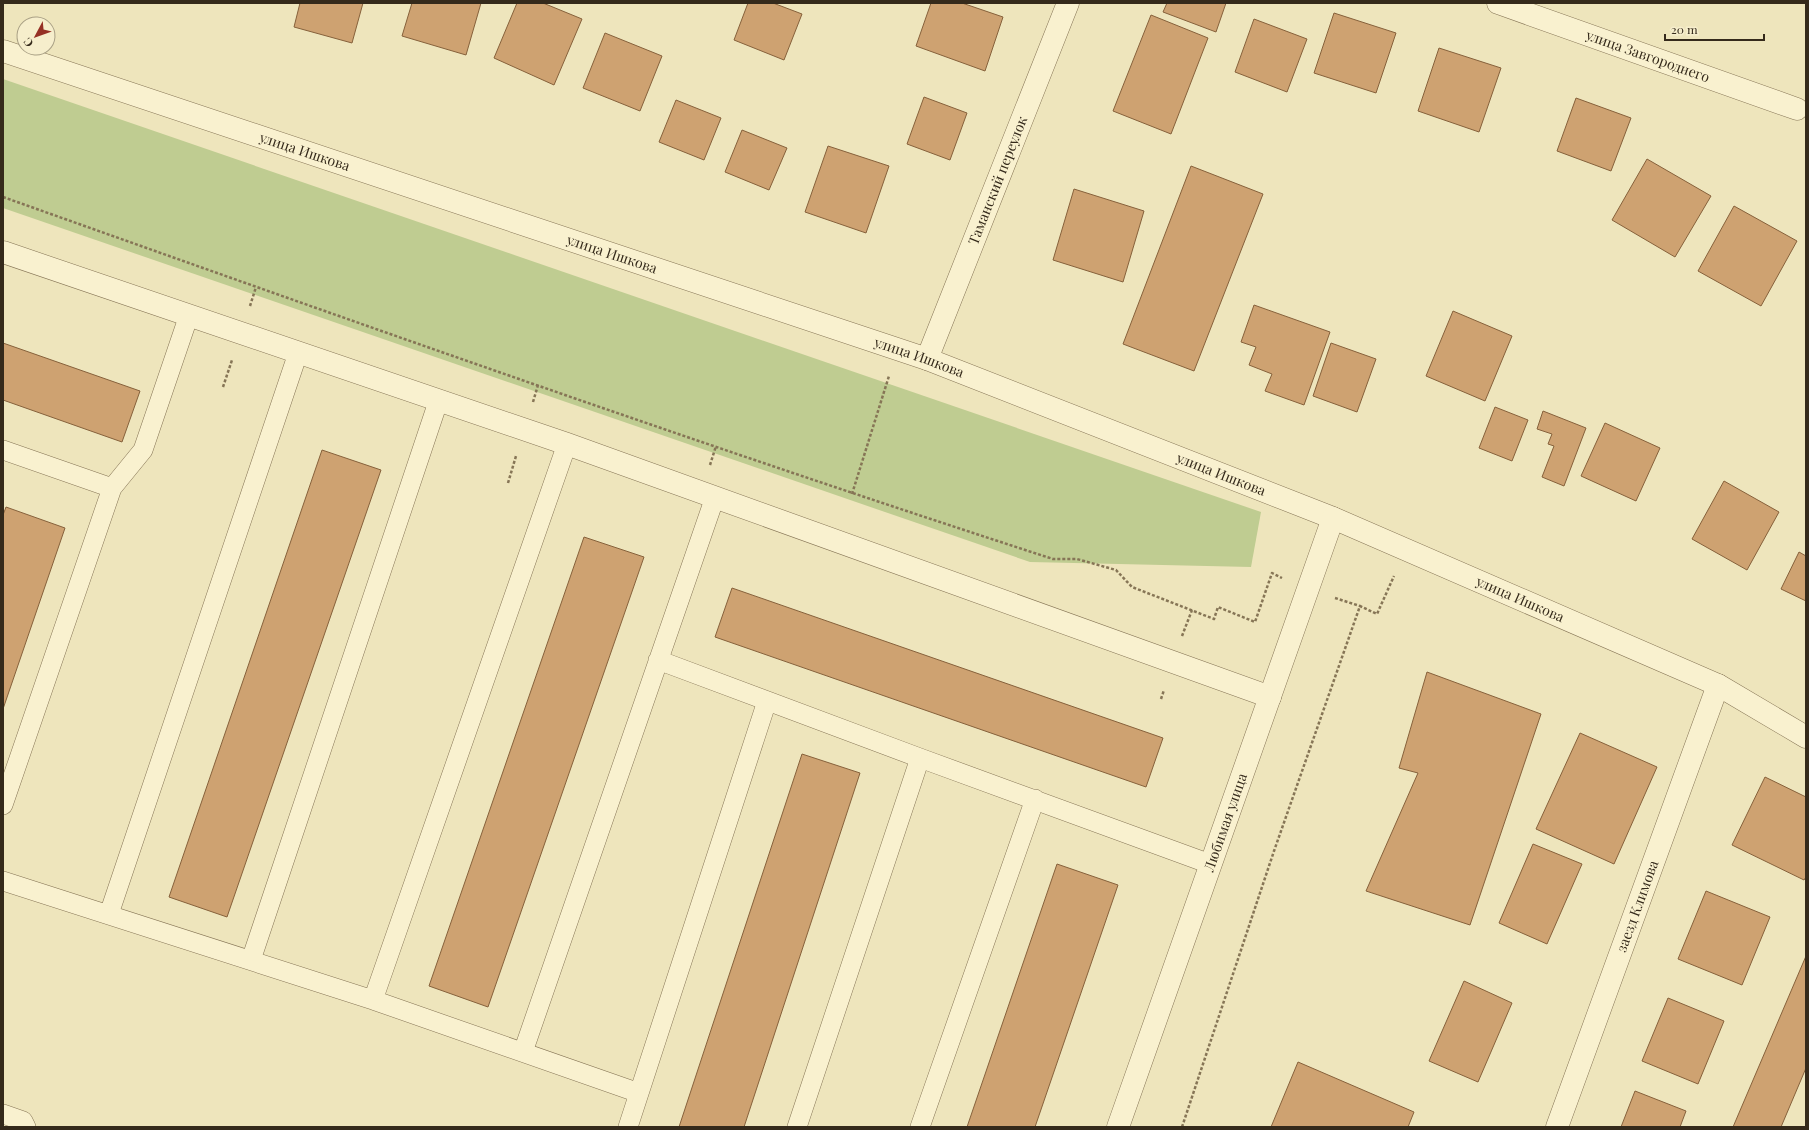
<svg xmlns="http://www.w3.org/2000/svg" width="1809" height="1130" viewBox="0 0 1809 1130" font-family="'Playfair Display',serif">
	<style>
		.green { fill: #bfcc91 }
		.building { fill: #cea271; stroke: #86613b }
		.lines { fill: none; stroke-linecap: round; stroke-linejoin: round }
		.lane-casing { stroke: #867556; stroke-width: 20 }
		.street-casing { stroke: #867556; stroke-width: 23 }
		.path { stroke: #867556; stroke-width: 2.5; stroke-dasharray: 3 2; stroke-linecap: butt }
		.lane { stroke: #f9f1cf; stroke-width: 19 }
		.street { stroke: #f9f1cf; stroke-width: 22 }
		.labels { text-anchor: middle; stroke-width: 3; stroke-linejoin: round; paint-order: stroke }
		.street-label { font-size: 14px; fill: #352a1b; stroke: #f6eecc }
	</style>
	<rect width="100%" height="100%" fill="#eee5bc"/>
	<path class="green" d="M3 79 1261 512 1251 567 1030 562 3 208Z"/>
	<path class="building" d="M300 3H363L352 43 294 27Z
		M412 3H481L466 55 402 36Z
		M517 3H543L582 19 554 85 494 58Z
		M748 3H773L802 14 784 60 734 40Z
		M931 3H962L1003 17 985 71 916 46Z
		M1167 3H1226L1216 32 1163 12Z
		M1334 13 1396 33 1376 93 1314 73Z
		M1151 15 1208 38 1171 134 1113 111Z
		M1254 19 1307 39 1287 92 1235 72Z
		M605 33 662 56 640 111 583 88Z
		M1439 48 1501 68 1479 132 1418 111Z
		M924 97 967 113 950 160 907 144Z
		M1576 98 1631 118 1611 171 1557 151Z
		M676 100 721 118 704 160 659 142Z
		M742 130 787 148 769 190 725 172Z
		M828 146 889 166 866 233 805 212Z
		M1647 159 1711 196 1675 257 1612 220Z
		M1191 166 1263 194 1194 371 1123 344Z
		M1074 189 1144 211 1123 282 1053 260Z
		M1734 206 1797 241 1761 306 1698 271Z
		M1254 305 1330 332 1304 405 1265 391 1272 374 1249 365 1256 347 1241 342Z
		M1453 311 1512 336 1485 401 1426 376Z
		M3 343 140 391 122 442 3 400Z
		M1331 343 1376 359 1357 412 1313 396Z
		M1495 407 1528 420 1512 461 1479 448Z
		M1543 411 1586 428 1564 486 1542 477 1554 446 1548 444 1552 434 1537 429Z
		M1605 423 1660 448 1636 501 1581 476Z
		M322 450 381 470 227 917 169 897Z
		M1724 481 1779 512 1747 570 1692 539Z
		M6 507 65 528 3 709V515Z
		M584 537 644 557 488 1007 429 986Z
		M1799 552 1806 556V601L1781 589Z
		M732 588 1163 738 1146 787 715 637Z
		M1427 672 1541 714 1470 925 1366 891 1418 773 1399 768Z
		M1580 733 1657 767 1614 864 1536 829Z
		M802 754 860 773 744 1127H679Z
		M1765 777 1806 797V877L1804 880 1732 845Z
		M1533 844 1582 864 1547 944 1499 923Z
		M1057 864 1118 885 1035 1127H967Z
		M1706 891 1770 917 1742 985 1678 959Z
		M1806 956V1068L1781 1127H1733Z
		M1464 981 1512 1003 1478 1082 1429 1061Z
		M1668 998 1724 1021 1698 1084 1642 1061Z
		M1298 1062 1414 1112 1408 1127H1271Z
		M1635 1091 1686 1111 1680 1127H1621Z"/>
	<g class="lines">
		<defs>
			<path id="lane" d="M3 450 112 488
				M658 660 920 758 1210 864
				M3 805 112 488 143 450 189 315
				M3 881 373 1000 639 1093
				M109 914 298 353
				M251 960 438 402
				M373 1000 567 444
				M523 1052 715 497
				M3 1114 23 1121 26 1127
				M628 1127 767 701
				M797 1127 920 758
				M920 1127 1035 799"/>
			<g id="street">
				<path id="s1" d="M1498 3 1797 109"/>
				<path id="s2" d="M3 51 927 359 1333 518 1718 685 1806 737"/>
				<path d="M3 252 567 444 1270 697"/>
				<path id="s3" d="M927 359 1068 3"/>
				<path id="s4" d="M1118 1127 1333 518"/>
				<path id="s5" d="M1557 1127 1718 685"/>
			</g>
		</defs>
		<use href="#lane" class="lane-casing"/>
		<use href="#street" class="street-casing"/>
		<path class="path" d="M3 197C352 321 701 445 1053 559H1077L1116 570 1132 587 1214 619 1218 607 1255 622 1272 573 1282 578
			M250 306 256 287
			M223 387 232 360
			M533 402 538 385
			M710 465 716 446
			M508 483 516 456
			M852 494 889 376
			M1335 598 1360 606
			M1182 636 1192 610
			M1161 699 1164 690
			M1182 1127 1274 851 1360 606 1377 614 1394 576"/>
		<use href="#lane" class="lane"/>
		<use href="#street" class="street"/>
	</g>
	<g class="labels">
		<g class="street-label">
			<text dy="5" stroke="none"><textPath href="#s1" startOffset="159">улица Завгороднего</textPath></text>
			<text dy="5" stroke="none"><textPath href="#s2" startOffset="318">улица Ишкова</textPath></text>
			<text dy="5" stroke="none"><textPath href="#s3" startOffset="192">Таманский переулок</textPath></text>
			<text dy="5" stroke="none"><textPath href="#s2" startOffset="642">улица Ишкова</textPath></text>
			<text dy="5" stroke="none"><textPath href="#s2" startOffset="966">улица Ишкова</textPath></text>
			<text dy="5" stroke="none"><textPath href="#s2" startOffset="1290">улица Ишкова</textPath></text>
			<text dy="5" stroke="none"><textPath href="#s2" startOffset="1614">улица Ишкова</textPath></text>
			<text dy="5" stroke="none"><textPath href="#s4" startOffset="323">Любимая улица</textPath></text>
			<text dy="5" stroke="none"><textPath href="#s5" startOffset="235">заезд Климова</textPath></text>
		</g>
	</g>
	<rect width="1809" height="1130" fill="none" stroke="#352a1b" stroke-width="8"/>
	<g transform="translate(36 36) rotate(229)"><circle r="19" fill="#f6eecc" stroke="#a9a085"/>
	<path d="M0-3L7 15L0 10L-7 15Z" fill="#963025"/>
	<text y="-6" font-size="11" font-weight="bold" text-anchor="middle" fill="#352a1b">С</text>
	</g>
	<path d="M1665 34v6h99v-6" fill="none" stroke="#352a1b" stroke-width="2"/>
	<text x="1671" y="34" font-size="12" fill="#352a1b" stroke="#f6eecc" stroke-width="3" paint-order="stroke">20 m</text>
</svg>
